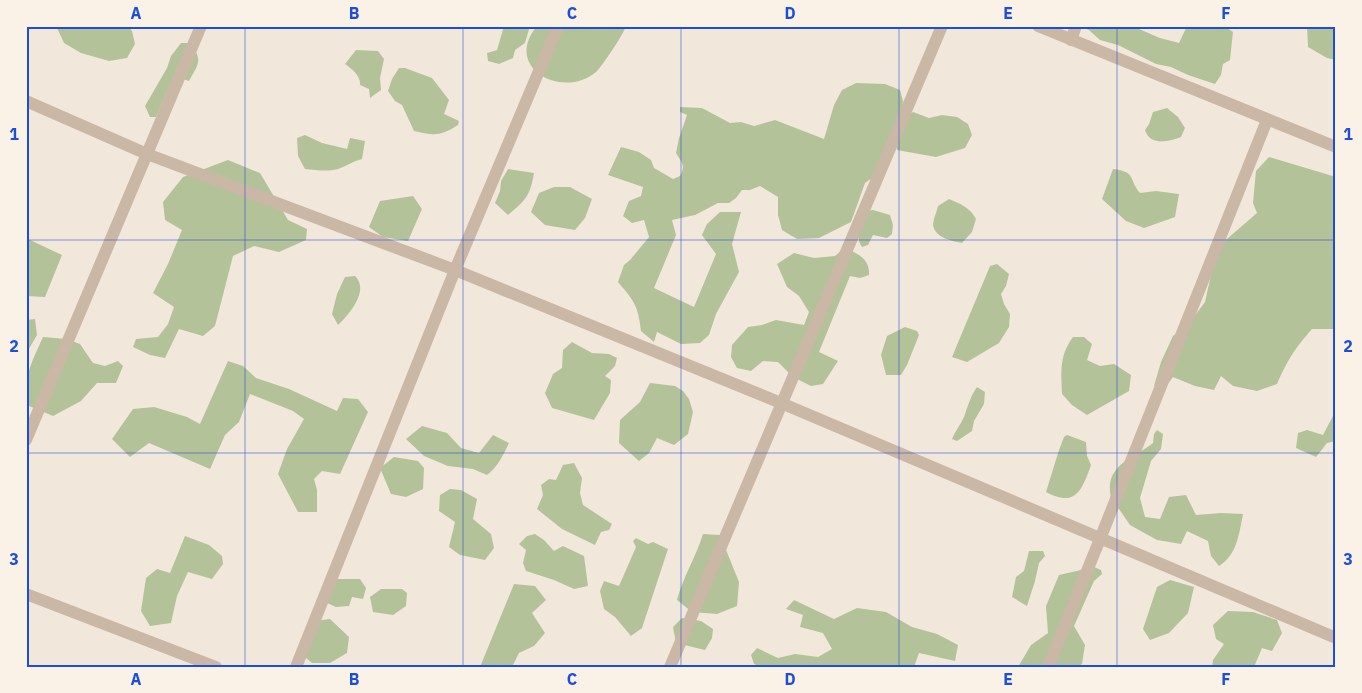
<svg xmlns="http://www.w3.org/2000/svg" width="1362" height="693" viewBox="0 0 1362 693" font-family="'IBM Plex Sans',sans-serif">
	<style>
		.green { fill: #b4c29a }
		.lines { fill: none; stroke-linecap: round; stroke-linejoin: round }
		.minor { stroke: #cbb7a6; stroke-width: 12 }
		.grid { fill: none; stroke: #1d4ed8; stroke-width: 1; stroke-opacity: 0.55 }
		.neatline { fill: none; stroke: #1d4ed8; stroke-width: 2 }
		.grid-label { font-size: 16px; text-anchor: middle; font-weight: bold; fill: #1d4ed8 }
	</style>
	<rect width="100%" height="100%" fill="#f2e7db"/>
	<path class="green" d="M56 26H128L132 31 135 44 127 58 109 61 81 53 64 43Z
		M504 26H530L525 43 515 50 513 58 499 64 488 61 487 53 497 50Z
		M537 26H626C623 35 603 65 596 72 563 100 502 68 537 26Z
		M1079 26H1132L1160 38 1179 43 1187 26H1224L1233 32 1230 60 1223 64 1221 75 1215 84 1188 75 1171 67 1156 64 1118 45 1100 40 1089 30Z
		M1307 26H1336V60L1327 58 1308 47Z
		M181 43H190C203 60 199 63 189 81L174 76 156 117H150L145 106 167 68 171 56Z
		M356 50 378 51 384 59 380 78 381 90 370 98 369 89 360 85C361 76 352 69 345 64Z
		M399 68H405L432 78 449 100 444 114 459 121 458 125C441 136 434 136 414 131L402 105 395 101 388 91 392 79Z
		M856 83 885 84 900 90 903 101 901 113 886 168 865 183 851 222 819 238 797 239 782 230 778 215V197L760 186 750 190H742L736 198 729 203H718L695 215 672 220 676 235 654 288 694 307 716 254 702 235 707 224 720 212H741L732 244 739 272 716 314 709 335 700 343 681 344 657 332 654 342 641 331C638 305 634 301 618 282L624 265 630 260 649 237 644 220 632 223 623 216 629 201 641 196 643 187 608 175 621 147 639 152 651 160 654 168 673 179 680 176C686 165 682 163 676 153L679 138 687 115 680 112V107L702 108 730 123 741 122 754 126 775 120 824 139 834 105 842 90Z
		M1167 108 1178 117 1185 128 1181 137C1168 142 1150 146 1145 130L1149 124 1153 112Z
		M913 112 929 118 942 115 957 117 968 124 972 135 965 148 936 157 897 150C894 133 896 121 913 112Z
		M305 135 322 143 347 149 350 138 365 141 362 159C353 161 347 166 338 169 327 172 316 170 305 169L298 156 297 138Z
		M1269 157 1336 177V329H1312C1295 348 1287 361 1277 384L1257 391 1233 386 1221 376 1214 390 1195 386 1173 377 1164 389 1154 386 1161 362 1173 336 1190 322 1205 302 1211 275 1220 245 1257 213 1253 203 1256 171Z
		M228 160 260 173 288 220 307 229 306 240 279 252 254 246 233 256 215 326 203 336 179 329 165 358 150 355 133 347 136 339 158 337 168 324 174 307 153 293 168 264 182 230 165 220 163 202 183 177Z
		M508 169 534 173C530 196 526 200 508 215L495 203 500 191 501 181Z
		M1113 169C1137 172 1128 179 1140 193L1156 191 1179 194 1175 217 1144 228 1126 221 1102 199Z
		M554 187H570L592 199 585 218 575 230 545 225 531 212 539 193Z
		M413 196 422 209 408 241 383 237 369 227 380 201Z
		M949 199C960 204 970 207 976 219L972 232 962 243C952 241 935 238 933 225 933 220 937 211 938 206Z
		M873 210 890 215 893 225 892 234 887 238 873 235 868 245 862 247C854 236 861 221 867 211Z
		M30 240 62 255 45 297 26 296V240Z
		M844 248C858 253 870 259 869 275L860 278 850 276 819 352 838 361 823 384 811 386 793 377 778 362 763 361 751 371 737 368 731 357 732 345 748 327 762 325 776 320 804 325 809 312 799 296 787 287 777 264 794 253 814 258 835 256Z
		M997 264 1009 274 1006 286 1001 294 1004 304 1010 314 1009 327 999 343 967 362 952 357 990 266Z
		M355 276C370 290 349 315 338 325L332 314 337 294 345 277Z
		M35 319 37 335 26 354V320Z
		M905 327 917 331 919 335 907 365 901 375H886L881 355 887 336Z
		M43 337 66 339 80 344 93 363 105 366 118 361 123 366 116 383H97L81 401 53 416 29 406C20 382 33 360 43 337Z
		M1073 337H1084L1092 344 1087 360 1100 366 1114 364 1131 375 1129 391 1087 415 1072 405 1062 394C1061 372 1059 356 1073 337Z
		M572 342 592 353 609 354 617 358 615 366 605 376 611 380 610 393 594 420 552 408 545 393 553 374 562 368 563 350Z
		M228 361 243 366 256 378 289 389 337 411 343 398 358 399 368 412 340 474 322 471 314 479 317 490V512H298L278 474 287 449 304 419 293 411 250 394 239 422 225 435 210 469 149 443 130 457 112 439 133 409 154 407 187 417 200 424Z
		M650 383 675 386 683 391 689 399 693 412 688 434 674 445 657 438 649 453 639 461 619 443 620 420 640 402Z
		M977 387 985 392 984 404 974 421 972 431 957 441 952 439C955 431 961 424 964 417 968 406 970 397 977 387Z
		M1334 414H1336V441L1327 443 1316 457 1296 448 1298 433 1307 430 1323 435Z
		M422 426 447 433 461 448 479 453 493 435 509 443C503 455 498 467 487 475L473 469 448 466 424 456 406 439Z
		M1157 430 1163 434 1161 449 1151 461 1140 498 1145 517 1160 519 1169 497 1186 495 1196 515 1221 513 1243 514C1239 534 1237 555 1219 566L1211 556 1208 541 1187 531 1181 544 1157 540 1130 525 1119 509 1111 499C1110 493 1109 484 1111 479 1118 460 1138 455 1153 443L1154 434Z
		M1067 435 1086 442 1087 456 1091 465C1082 490 1076 508 1046 492L1059 450 1064 437Z
		M394 457 418 461 424 468 423 489 406 497 391 494 380 468Z
		M574 463 582 478 580 493 583 505 612 524 609 530 601 532 595 545 562 529 537 509 543 495 541 485 549 479 556 480 563 465Z
		M450 489 461 490 477 499 473 519 491 534 494 548 485 560 460 555 449 547 455 522 439 511 440 495Z
		M535 534 544 540 554 551 563 546 584 556 588 586 574 589 554 580 526 571 523 563 526 550 519 544 527 536Z
		M703 534 720 535 739 582 737 606 717 614 692 612 677 600C683 577 696 557 703 534Z
		M185 536 209 545 222 556 223 564 212 579 188 572 177 596 171 623 150 626 141 611 146 578 157 569 170 573Z
		M636 538 648 544 653 542 668 549 642 628 631 636 615 617 604 609 600 591 604 581 619 586 636 547 633 541Z
		M1029 551H1043L1045 556 1039 563 1035 581 1027 606 1012 597 1016 577 1024 571Z
		M1094 567 1101 570 1102 574 1094 581 1074 626 1085 645 1082 664 1077 667H1018L1031 645 1048 633 1046 606 1059 575Z
		M328 579H360L366 588 363 599 352 597 349 606 336 607 327 603Z
		M1170 580 1194 587 1188 613 1169 633 1150 640 1143 629 1157 587Z
		M514 584 535 586 546 600 532 613 545 633 534 646 519 653 512 667H480Z
		M381 589H402L407 593 406 606 393 615 373 612 370 597Z
		M794 600 834 619 857 608 886 612 912 627 937 634 958 645 955 661 919 653 914 667H761L754 664 751 655 757 648 778 658 795 654 818 657 832 649 823 633 800 627 803 615 786 609Z
		M1228 611 1253 612 1277 620 1282 633 1272 651 1262 648 1254 667H1212L1213 660 1224 644 1216 639 1213 625Z
		M682 618 701 621 713 629 712 638 705 650 676 643 673 627Z
		M330 619 349 637 347 653 330 663H312L299 652 314 621Z"/>
	<g class="lines">
		<path class="minor" d="M1038 26 1336 147
			M1071 40 1076 26
			M26 101 147 154 455 270 781 403 1336 638
			M26 440 201 26
			M26 594 216 667
			M296 667 455 270 558 26
			M670 667 942 26
			M1048 667 1100 539 1267 120"/>
	</g>
	<path class="grid" d="M245 26V667M463 26V667M681 26V667M899 26V667M1117 26V667M26 240H1336M26 453H1336"/>
	<rect width="1362" height="693" fill="none" stroke="#faf1e7" stroke-width="55"/>
	<rect x="28" y="28" width="1306" height="638" class="neatline"/>
	<g class="grid-label">
		<text x="136" y="19">A</text>
		<text x="354" y="19">B</text>
		<text x="572" y="19">C</text>
		<text x="790" y="19">D</text>
		<text x="1008" y="19">E</text>
		<text x="1226" y="19">F</text>
		<text x="14" y="140">1</text>
		<text x="1348" y="140">1</text>
		<text x="14" y="352">2</text>
		<text x="1348" y="352">2</text>
		<text x="14" y="565">3</text>
		<text x="1348" y="565">3</text>
		<text x="136" y="685">A</text>
		<text x="354" y="685">B</text>
		<text x="572" y="685">C</text>
		<text x="790" y="685">D</text>
		<text x="1008" y="685">E</text>
		<text x="1226" y="685">F</text>
	</g>
</svg>
